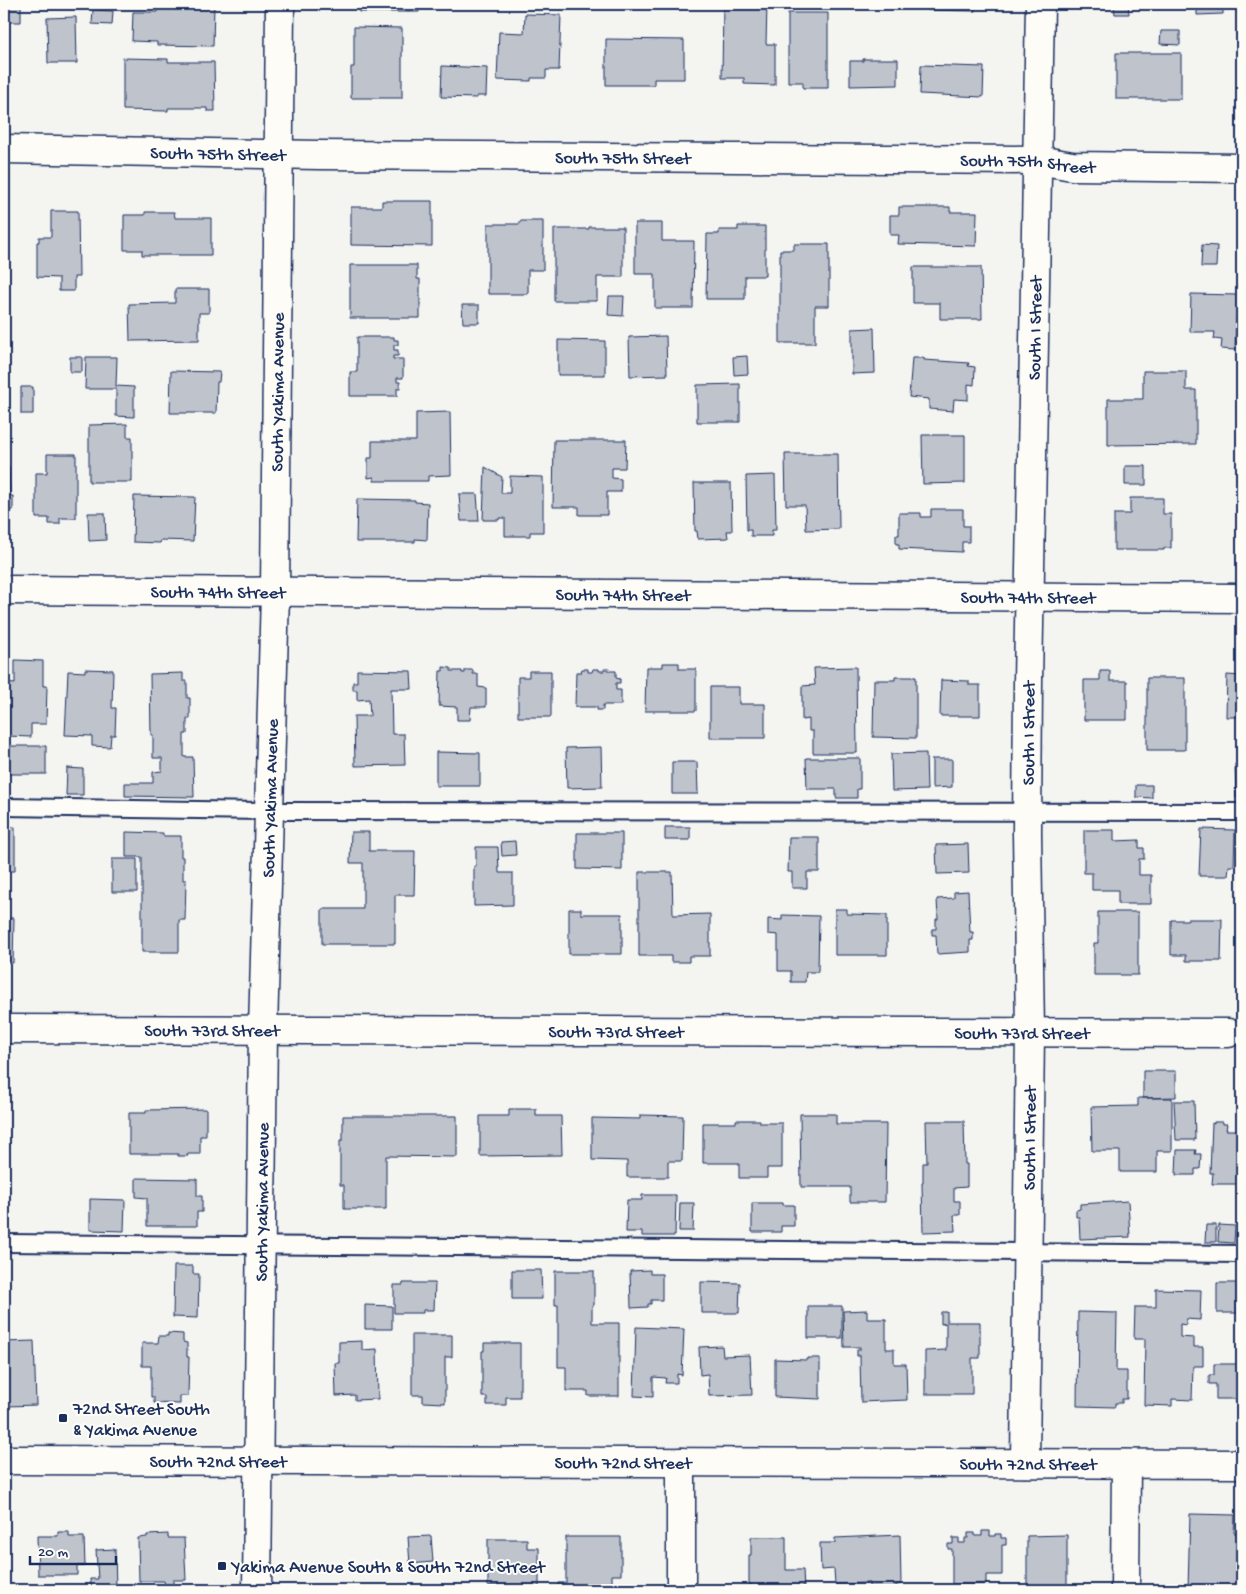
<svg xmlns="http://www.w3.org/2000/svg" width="1246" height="1594" viewBox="0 0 1246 1594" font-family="'Gochi Hand',sans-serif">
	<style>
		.building { fill: #bfc3cc; stroke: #1b2f5e }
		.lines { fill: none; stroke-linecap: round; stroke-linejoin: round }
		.service-casing { stroke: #1b2f5e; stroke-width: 20 }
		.minor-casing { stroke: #1b2f5e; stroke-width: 31 }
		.secondary-casing { stroke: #1b2f5e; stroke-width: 31 }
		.primary-casing { stroke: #1b2f5e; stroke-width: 31 }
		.service { stroke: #fdfcf7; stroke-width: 16 }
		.minor { stroke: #fdfcf7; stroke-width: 28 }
		.secondary { stroke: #fdfcf7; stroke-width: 28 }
		.primary { stroke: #fdfcf7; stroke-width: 28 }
		.poi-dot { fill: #1b2f5e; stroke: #fdfcf7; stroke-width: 2 }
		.labels { text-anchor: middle; stroke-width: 4; stroke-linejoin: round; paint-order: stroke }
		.street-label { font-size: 18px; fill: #1b2f5e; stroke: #fdfcf7 }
		.poi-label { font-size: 18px; fill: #1b2f5e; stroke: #fdfcf7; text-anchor: start }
	</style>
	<rect width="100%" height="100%" fill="#f4f4f1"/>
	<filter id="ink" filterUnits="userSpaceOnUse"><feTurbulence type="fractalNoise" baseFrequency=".02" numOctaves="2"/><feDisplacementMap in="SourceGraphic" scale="10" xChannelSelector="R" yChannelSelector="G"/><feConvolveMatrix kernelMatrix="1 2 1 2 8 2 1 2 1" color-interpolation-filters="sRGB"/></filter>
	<g filter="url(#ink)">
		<path class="building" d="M4 4H21V22H4Z
			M157 4 214 5 213 46 157 45V42L132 41 133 12H157Z
			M359 4H419V12H359Z
			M723 4H767L766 44H775V85L744 84V78H722Z
			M927 4H984V8H975V11L927 10Z
			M1096 4H1128L1129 14H1115L1114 7 1096 8Z
			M1197 4H1223V14L1197 15Z
			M93 10 113 11 112 25 92 24Z
			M788 13H828V88H803V82H788Z
			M525 14 561 15 559 70H546V78H531V81L497 80 499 32 524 33Z
			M76 17 77 63H48L47 18Z
			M354 27 402 28V98H351V67H354Z
			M1161 31H1180V45L1160 44Z
			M606 39 684 40V79H654V85H606Z
			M1116 53H1181V99H1116Z
			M123 58 168 59V62H214L215 111H207V108H168V111L123 110Z
			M863 59H898V85L850 86V61H863Z
			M921 65 984 67 983 97 920 94Z
			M442 66 487 68 486 96H477V98L441 97Z
			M382 201H432V246L351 245V207H382Z
			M899 207H950V212H977L976 246 898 244 899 235H890V215H899Z
			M51 211H78L79 277H74V291H59V278L37 277V242H39V237H51Z
			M145 212H174L175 218H211V255H142V250H124V215H145Z
			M520 221H543V270H528V294H488V224H520Z
			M635 223H662V241H694L693 308H655V274H635Z
			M738 226H765V276H745V299H706L707 234H719V230H738Z
			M589 227H623V277H597V301H554V229H589Z
			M794 244H829V306H815V343H780V250H794Z
			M1202 245 1217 246 1216 267H1201Z
			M350 265H417V279H420V318H350Z
			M913 267H981L982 319H940V303H913Z
			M175 289H209V313H199V340L130 341 129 304 175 303Z
			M1191 294 1237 295 1235 350 1221 349 1222 340 1214 339 1215 332H1190Z
			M609 296H624L623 316 608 315Z
			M462 305H479V323H463Z
			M874 328 875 373 852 374V329Z
			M666 336 667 375 630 376 629 337Z
			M357 337H394V340H398V345H394V350H398V356H393V359H403V378H397V382H400V388H397V396H350V372H357Z
			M558 340 605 341V375H558Z
			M747 356 748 374 734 375 733 357Z
			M70 357H82V372H70Z
			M86 357H117L116 386 134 387V417L116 416V389H85Z
			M912 358H924V360L969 363 968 366 975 367 974 385 968 384V400L954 399 953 411 929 409V399L909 397Z
			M171 371 220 372 219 382H217L216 413H170Z
			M1143 371H1186V390H1196V444L1108 445V399H1143Z
			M740 384V422H697V385Z
			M21 387H33V414H21Z
			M450 412 451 475 428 476V481H374V477L368 478V458H372V441H416V413Z
			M127 424V437H132V482H89V425Z
			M922 435H965V483L923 484Z
			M554 440H626L625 468H612V478L621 479V492H607V515H579V507H553Z
			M47 454H76V518H60V524H49V518H36V473H47Z
			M785 454H838L839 529 806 530 805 505H786Z
			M1125 466H1146V485H1125Z
			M4 467H9L10 496H13V510H10V536L4 537Z
			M485 467 502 477 501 493H510V476L543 477V532H530V536H505V518H499V520H483Z
			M775 475 776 530H772V536H751V530H747L746 476Z
			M694 483H731L732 531H727L728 538 698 539 697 531H695Z
			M459 494H477L479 521H461Z
			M134 496 195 497 193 541 161 540 160 543 133 542Z
			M1130 498H1163V514H1171V548H1164V550H1114V514H1130Z
			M357 499 415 500V502L428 503 427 540 415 539V542H356Z
			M931 509H963V526H969V542H962V552L899 549V544H896V535H899V513H921V517H931Z
			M88 513H105L106 540 89 541Z
			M15 660 43 661V686H47L46 724H31V737L7 736V720H4V683L15 684Z
			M663 663H679V669H696V711H645L646 667H663Z
			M443 667 451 668V671H462V673H465V670H473V674H478V687L486 688V707H471L470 720H457V707L439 706 440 671H443Z
			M856 667 857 753H813V731H809V719L802 720V686L815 685 814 668Z
			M85 669 113 670 112 708H116L115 735H111L110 747 92 746V736L65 735 68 671 85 672Z
			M582 669H588V672H592L593 669H599V671H604V669H609V671H616V678L620 679V683H616V690H621V705H603V710H597V707H575L576 672H581Z
			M357 670 411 671 412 689H391L392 734H404L405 765 355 766 354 716H370L369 699 357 700V690H353V682H357Z
			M529 671H551V717H518V677H529Z
			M1100 671H1110V681H1127V720H1084V680H1100Z
			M183 673V681H187V698H190V719H187V734H184V757H193L194 797 125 796V783H153V772L162 771V758H153V735H151L150 674Z
			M1227 675 1242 676V717H1226Z
			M895 677H916V738L873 737 874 680H895Z
			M1147 678H1185V750H1147Z
			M941 680 969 681V685H980V716H940Z
			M710 687H739V704H765V738H710Z
			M4 746H46V774H4Z
			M601 747 602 787 567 788 566 748Z
			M436 752 480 753V786H436Z
			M926 753 927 790 892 791 891 754Z
			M806 758H860V789H857V798H836V789H807Z
			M932 759H952V787L932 788Z
			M672 762H697L698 794H672Z
			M1235 764H1242V798H1236Z
			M67 768 83 769V795H66Z
			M1136 785H1152V798L1136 797Z
			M4 827H15V871H4Z
			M665 827H690V840H665Z
			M1201 829 1235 830 1234 866H1229L1228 876H1199Z
			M1084 830H1114V841L1139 840V848H1144V859H1139V875H1151V904H1118V890H1092V873H1084Z
			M126 832 163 833V836H181V857H183V880H186L185 920H179V952H142V857H126Z
			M351 832H369V851H415L414 895H395V944H322V909H363V863H350Z
			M577 833H622V870L577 869Z
			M789 837H819V872H807V888H792V872H788Z
			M515 841 516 855 502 856 501 842Z
			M968 844 969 873 937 874 936 845Z
			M476 847H498L499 873H513V905L474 906V866H476Z
			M112 859H137V892H112Z
			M639 872H672L673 915 710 914V956H689V962H671V956H639Z
			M968 891 970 932H973V940H970V952L937 954 936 935H932V929H936V919H938L937 899 954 898V892Z
			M569 909H581V914H622V954H569Z
			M835 909H847V914L887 915V955H835Z
			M1098 912H1138V975H1094V943H1098Z
			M782 915 819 916 818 972H806L805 982H791V971H778V935L768 934V919L782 920Z
			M4 918H14L13 963H4Z
			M1187 919H1222L1221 961H1186V955H1171V920H1187Z
			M1143 1071H1176V1097L1143 1098Z
			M1138 1098H1172V1151H1157V1172H1120V1151H1092L1091 1107 1138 1106Z
			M1174 1101H1194L1195 1140H1176Z
			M206 1109V1136H200V1154H187L188 1156H178V1154H129V1113H146V1110Z
			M509 1109H536V1116H561L562 1155 480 1156V1116H509Z
			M800 1114H836V1124H886L885 1202H850V1187H801Z
			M640 1115 683 1116 682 1161H668V1177H627V1161L592 1160V1118L640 1119Z
			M343 1116H457V1157L386 1156V1209H344V1185H340V1140H343Z
			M736 1120H760V1123H782V1168H767V1178H739V1163H703V1123H736Z
			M926 1121H964L965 1164H967V1187L954 1188V1201H960V1215H954L955 1231 923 1232 922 1183H923V1163H927Z
			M1214 1122H1223V1124H1227L1226 1130H1240V1154L1241 1155 1239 1184H1212L1213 1173H1210L1212 1123 1214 1124Z
			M1177 1150H1196L1195 1154H1201L1200 1169H1195V1175H1176Z
			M136 1178 197 1179V1196H202V1212H197V1226H147V1198L136 1197Z
			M642 1195H676L675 1236H642V1232H626L627 1200H642Z
			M90 1199 125 1200 124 1231 90 1230Z
			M1128 1201 1130 1237 1080 1239 1079 1217H1076V1210L1080 1209V1204Z
			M680 1203H694L693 1231H679Z
			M752 1203H783V1205H794V1226H781V1232H752Z
			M1206 1225H1216V1242H1205Z
			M1219 1225 1235 1226 1234 1243 1218 1242Z
			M174 1266H193V1274H199L198 1318 173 1317Z
			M512 1270H541L542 1299H512Z
			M650 1270V1274H662V1300H651V1304H648V1307L631 1308 630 1271Z
			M555 1271H594V1305H592V1323H619V1396H588V1391H566V1367H558V1305H555Z
			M701 1282 740 1283 739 1313H701Z
			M403 1283H435L434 1310H423V1313H394V1285H403Z
			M1217 1283H1242V1313H1217Z
			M1156 1289 1201 1290 1200 1320 1186 1319V1325L1180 1324V1337L1194 1338V1347H1203V1366H1193L1192 1400 1172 1399V1406L1144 1405 1145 1339H1134L1135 1307H1156Z
			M365 1305 392 1306V1329H365Z
			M808 1306H842V1338H808Z
			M867 1310V1319H886V1349H894V1364H906L907 1400 861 1402 860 1356H857V1350H860V1347H844L843 1311Z
			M941 1312H947V1322H980V1358H972V1394H925V1351L946 1350V1323L941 1324Z
			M1078 1312 1117 1313 1116 1371H1127V1399H1122V1403H1115V1407L1077 1406Z
			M636 1327 684 1329 682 1375 677 1374V1383H665L666 1378 653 1377V1397L634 1396Z
			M168 1333 183 1334V1342L187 1343V1357H189L188 1396H180V1404L154 1403V1397H151V1366H142V1343H158L159 1336H168Z
			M412 1335H452V1357H445V1403L423 1402V1395H412Z
			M34 1341 36 1405 8 1406V1395H4V1342Z
			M362 1341V1350L377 1349 378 1399 355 1400V1395L336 1396 335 1363H339V1342Z
			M484 1343H520V1397H506V1405H487V1397H482V1351H484Z
			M722 1346 723 1356 750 1355 752 1395 709 1396 708 1374 700 1375 699 1347Z
			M807 1358H820V1399L775 1397V1359L807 1360Z
			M1214 1364H1242V1403H1236V1399H1216V1384H1209V1375H1214Z
			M1190 1514 1235 1515 1234 1533H1242V1590H1188Z
			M982 1531H990V1536H995V1534H1001V1538H1006V1545H1002V1575H986V1584H952V1549H948V1544H953V1538H959V1543H965V1538H968V1533H975V1536H982Z
			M58 1532H69V1537H84L85 1566H77V1575H38L37 1536H58Z
			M168 1534V1538H184L186 1580H173V1585H165L164 1581H139L138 1538 147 1537V1535Z
			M900 1535 901 1584 896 1585V1590H876V1587L869 1588V1583L835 1584 834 1569 821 1570 820 1543H835V1538Z
			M1067 1535V1590H1017L1016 1588H1027V1536Z
			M431 1536 433 1562 410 1564 408 1537Z
			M566 1537H621V1575H612V1590H558V1583H566Z
			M751 1537H786V1570H803L804 1590H751V1584H749V1555H751Z
			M488 1539H527V1548H539V1588L513 1587V1590H499V1586H488Z
			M115 1549 116 1590H91L90 1579H98L96 1550Z
			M129 1586H165L164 1590H129Z"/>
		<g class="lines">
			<defs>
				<path id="service" d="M4 807 269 811 1242 812
					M4 1243 1242 1254"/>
				<g id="minor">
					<path id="s1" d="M4 149 319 155 1038 160 1072 166 1242 168"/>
					<path id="s2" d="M4 590 1242 598"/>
					<path id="s3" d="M4 1029 1228 1033"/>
					<path d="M681 1462V1590"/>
					<path id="s4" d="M1025 1463 1030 1032 1027 833 1028 682 1040 4"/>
					<path d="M1125 1590 1126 1464"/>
				</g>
				<g id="secondary">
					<path id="s5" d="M257 1590 263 1030 275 593 280 4"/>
				</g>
				<g id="primary">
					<path id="s6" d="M4 1460 1242 1464"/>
				</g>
			</defs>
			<use href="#service" class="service-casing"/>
			<use href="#minor" class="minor-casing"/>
			<use href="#secondary" class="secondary-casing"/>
			<use href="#primary" class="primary-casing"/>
			<use href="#service" class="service"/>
			<use href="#minor" class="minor"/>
			<use href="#secondary" class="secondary"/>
			<use href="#primary" class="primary"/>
		</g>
	</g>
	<g class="poi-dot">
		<rect x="58" y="1413" width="10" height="10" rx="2.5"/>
		<rect x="217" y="1561" width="10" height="10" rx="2.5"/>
	</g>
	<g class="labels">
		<g class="street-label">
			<text dy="6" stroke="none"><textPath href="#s1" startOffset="214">South 75th Street</textPath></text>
			<text dy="6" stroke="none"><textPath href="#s1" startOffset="619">South 75th Street</textPath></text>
			<text dy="6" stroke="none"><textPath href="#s1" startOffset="1024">South 75th Street</textPath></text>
			<text dy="6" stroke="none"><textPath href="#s4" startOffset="1135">South I Street</textPath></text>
			<text dy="6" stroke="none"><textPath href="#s5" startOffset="1198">South Yakima Avenue</textPath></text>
			<text dy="6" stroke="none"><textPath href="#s2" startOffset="214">South 74th Street</textPath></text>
			<text dy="6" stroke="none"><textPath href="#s2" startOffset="619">South 74th Street</textPath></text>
			<text dy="6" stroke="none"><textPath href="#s2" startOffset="1024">South 74th Street</textPath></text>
			<text dy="6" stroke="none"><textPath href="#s4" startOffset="730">South I Street</textPath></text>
			<text dy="6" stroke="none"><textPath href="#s5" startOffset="792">South Yakima Avenue</textPath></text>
			<text dy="6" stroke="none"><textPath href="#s3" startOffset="208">South 73rd Street</textPath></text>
			<text dy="6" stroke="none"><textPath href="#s3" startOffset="612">South 73rd Street</textPath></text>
			<text dy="6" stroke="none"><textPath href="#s3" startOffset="1018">South 73rd Street</textPath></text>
			<text dy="6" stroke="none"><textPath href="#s4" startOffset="325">South I Street</textPath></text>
			<text dy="6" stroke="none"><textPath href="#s5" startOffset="388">South Yakima Avenue</textPath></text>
			<text dy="6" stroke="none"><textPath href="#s6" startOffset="214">South 72nd Street</textPath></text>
			<text dy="6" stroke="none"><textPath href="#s6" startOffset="619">South 72nd Street</textPath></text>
			<text dy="6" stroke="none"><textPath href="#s6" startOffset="1024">South 72nd Street</textPath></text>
		</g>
		<g class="poi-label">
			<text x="73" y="1414">72nd Street South<tspan x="73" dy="21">&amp; Yakima Avenue</tspan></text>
			<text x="232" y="1572">Yakima Avenue South &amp; South 72nd Street</text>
		</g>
	</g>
	<rect width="1246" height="1594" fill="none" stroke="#fdfcf7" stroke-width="20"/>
	<rect x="10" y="10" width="1226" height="1574" fill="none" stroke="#1b2f5e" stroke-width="2" filter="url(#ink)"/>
	<path d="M30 1556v8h86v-8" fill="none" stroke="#1b2f5e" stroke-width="2.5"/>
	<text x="38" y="1556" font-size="15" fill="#1b2f5e" stroke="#fdfcf7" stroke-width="4" paint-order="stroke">20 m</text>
</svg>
